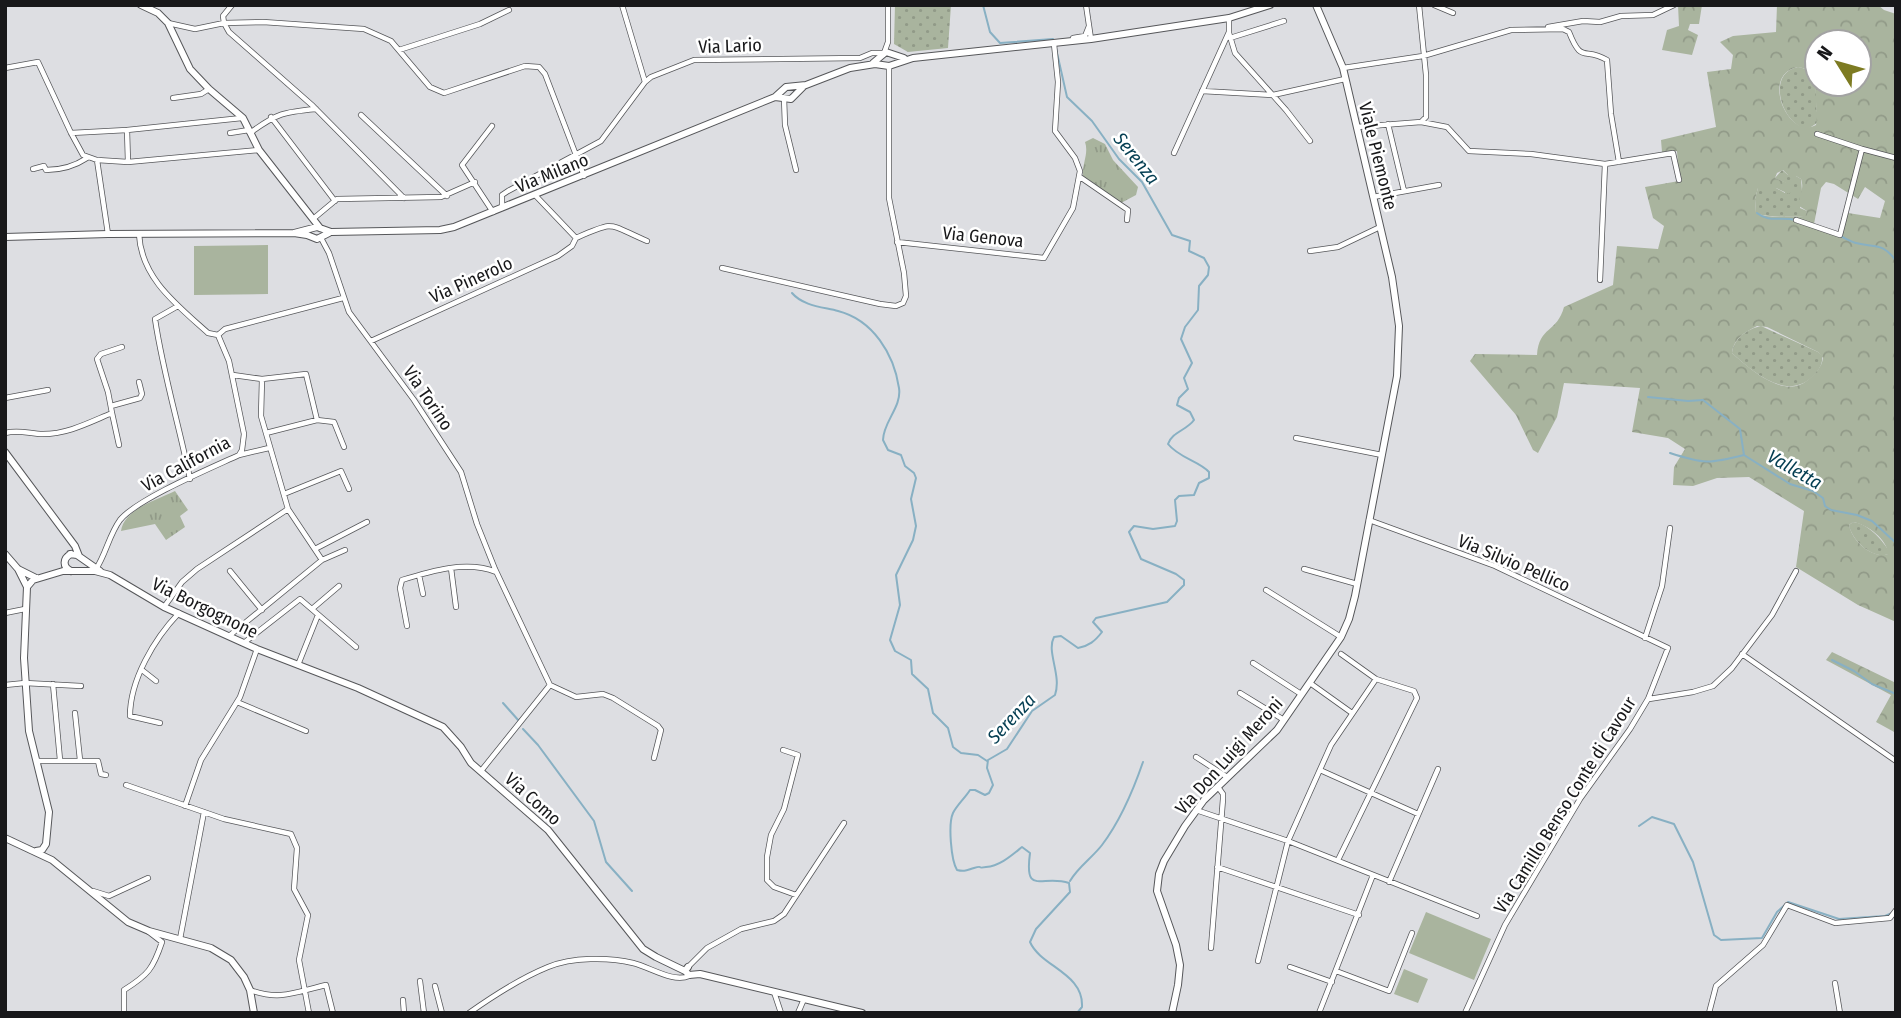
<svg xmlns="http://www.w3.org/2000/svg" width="1901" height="1018" viewBox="0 0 1901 1018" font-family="'Fira Sans Condensed',sans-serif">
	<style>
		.grass { fill: url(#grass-dots) }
		.forest { fill: url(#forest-crowns); fill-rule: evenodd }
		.park { fill: url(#park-tufts) }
		.pitch { fill: #a9b49e }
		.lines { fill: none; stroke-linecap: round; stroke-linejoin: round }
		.stream { stroke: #88b0c3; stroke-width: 2 }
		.street-casing { stroke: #56575a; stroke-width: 6 }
		.secondary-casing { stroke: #56575a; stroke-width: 8 }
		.street { stroke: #fff; stroke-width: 4.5 }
		.secondary { stroke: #fff; stroke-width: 6 }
		.labels { text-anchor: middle; stroke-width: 5; stroke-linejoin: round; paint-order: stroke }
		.street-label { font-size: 18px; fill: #18181a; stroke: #fff }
		.water-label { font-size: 19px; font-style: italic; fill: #043e52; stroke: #fff }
	</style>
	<defs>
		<pattern id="grass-dots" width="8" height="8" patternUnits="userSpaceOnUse" patternTransform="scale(1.75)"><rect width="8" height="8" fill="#a9b49e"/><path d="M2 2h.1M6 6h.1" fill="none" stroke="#919a88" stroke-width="1.8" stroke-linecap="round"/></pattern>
		<pattern id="forest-crowns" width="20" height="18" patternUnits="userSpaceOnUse" patternTransform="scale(1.75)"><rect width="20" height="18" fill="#a9b49e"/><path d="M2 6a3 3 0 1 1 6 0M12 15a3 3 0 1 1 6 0" fill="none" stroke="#919a88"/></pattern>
		<pattern id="park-tufts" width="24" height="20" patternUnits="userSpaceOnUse" patternTransform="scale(1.75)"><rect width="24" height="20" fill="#a9b49e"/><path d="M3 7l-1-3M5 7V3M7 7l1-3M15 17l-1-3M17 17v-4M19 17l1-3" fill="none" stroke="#919a88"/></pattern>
	</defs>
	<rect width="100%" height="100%" fill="#dddee2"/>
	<path class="grass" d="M895 5H951L948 48 908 52 894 44Z
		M1798 67C1817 70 1816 84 1816 99 1816 108 1818 114 1817 123L1808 129C1782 126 1765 73 1798 67Z
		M1782 170 1788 175 1796 176 1801 179 1802 191 1800 208 1807 211 1806 217C1795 216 1765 218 1756 213L1755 199 1758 188H1776L1785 193 1786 183 1775 178Z
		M1761 326 1818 352 1822 356C1823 364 1819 370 1813 376 1787 402 1753 372 1732 353 1734 338 1747 329 1761 326Z
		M1853 522C1868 524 1881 538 1889 551V554C1873 560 1852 541 1849 525Z"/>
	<path class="forest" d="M1678 5H1702L1699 24H1690L1688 30 1698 35 1692 55 1662 50 1667 30 1679 26Z
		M1777 5H1878L1884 10 1896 14V622L1858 605 1796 567 1804 511 1749 477 1717 478 1693 486 1673 485 1674 467 1685 449 1668 438 1632 432 1640 388 1564 383 1557 417 1538 453 1533 450 1516 415 1470 361 1475 354 1537 355C1539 326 1557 333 1564 307L1613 285 1617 246 1658 249 1664 226 1653 218 1645 187 1679 181 1677 151 1662 152 1661 140 1716 127 1707 72 1731 69 1733 55 1720 42 1733 36 1776 32ZM1817 42H1859V84H1817ZM1798 67C1819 70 1815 86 1816 102 1816 111 1818 116 1816 125 1789 141 1759 74 1798 67ZM1783 170 1790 177 1796 176 1801 179C1805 190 1798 196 1799 206L1807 211 1805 217C1791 215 1766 219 1756 213L1755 199 1758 188H1776L1789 194 1792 190 1790 184 1775 178 1777 173ZM1826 182 1834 184 1858 199 1865 187 1885 201 1880 218 1848 213 1838 234 1814 224 1821 188ZM1757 326 1767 327 1818 352 1823 358C1822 367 1815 374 1808 380 1784 400 1750 369 1732 353 1734 338 1745 332 1757 326ZM1853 522C1867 524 1888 540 1888 554 1872 559 1852 541 1849 525Z
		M1832 652 1896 683V733L1876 722 1891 695 1826 660Z"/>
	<path class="park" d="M1093 138 1105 144 1113 160 1138 187 1136 195 1121 203 1083 176C1082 164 1089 153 1085 142Z
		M175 491 188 510 180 516 185 527 166 540 155 524 121 531C124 509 157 500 175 491Z"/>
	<path class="pitch" d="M268 245V294L194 295V246Z
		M1426 912 1491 939 1474 980 1409 953Z
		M1404 969 1428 979 1418 1003 1394 994Z"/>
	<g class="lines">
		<path class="stream" d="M983 5 990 32 1000 43 1053 39
			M1055 44 1067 97 1092 121 1119 159 1142 182 1172 235 1190 241 1189 251 1204 258 1209 267 1208 275 1199 286 1198 310 1185 327 1181 339 1192 363 1184 378 1188 389 1179 398 1177 405 1190 412 1194 420C1187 430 1172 432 1168 444 1179 458 1199 461 1209 472V478L1199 483 1194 495 1179 496 1175 500 1177 521 1175 526 1153 529 1134 526 1129 532 1141 559 1176 574 1184 580V585L1167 602 1096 618 1093 622 1102 632C1095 641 1089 646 1078 648L1061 636 1054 637C1046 652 1062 675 1055 695L1032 711 1007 749 988 760 987 768 993 785 989 793 985 795 975 790H970C965 798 957 805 953 813 948 824 951 860 957 870 965 872 967 870 974 868 985 865 975 869 986 867 1000 866 1012 855 1022 847L1030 853C1024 897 1042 874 1069 883L1070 892 1036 929 1030 942C1041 967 1084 973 1082 1007L1077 1013
			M1757 213C1769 223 1781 216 1795 220
			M1840 236C1845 238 1851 242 1856 243 1875 248 1883 242 1896 261
			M792 293C803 306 823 307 838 311 873 320 894 354 899 388 902 407 883 422 883 440L888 450 901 455 905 466 914 473 916 478 911 499 916 526 913 540 896 575 900 605 890 640 895 651 911 660 912 674 928 689 933 713 948 728 953 747 961 753 978 755 987 761
			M1648 397 1688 401 1703 400 1740 429 1744 455
			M1670 453C1704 464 1709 464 1744 455L1790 484 1813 491 1823 498 1825 506 1831 510 1857 515 1872 521 1896 543
			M1832 660 1854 671 1872 684 1896 694
			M503 703 519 721
			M523 729 538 745 594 821 606 862 632 891
			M1639 826 1652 817 1674 824 1693 862 1714 935 1721 940 1762 938 1777 912 1788 902 1839 919 1885 916 1892 913
			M1070 881C1078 867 1092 858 1102 845 1121 820 1133 791 1143 762"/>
		<defs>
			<path id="street" d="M232 5 223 16 224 23 229 32 313 106 404 198
				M622 5 645 82
				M1086 5 1091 39
				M1434 5 1453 13
				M168 23 195 29 224 23 263 22 364 29 391 41 430 87 444 93 525 66 539 67 545 74 584 176
				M1548 27 1583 21 1600 22 1621 16 1653 15 1674 5
				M1229 33 1235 53 1286 110 1310 141
				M1073 38 1085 36 1089 26
				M1230 38 1284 21
				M399 50 480 24 509 10
				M884 53 888 42V5
				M5 68 38 62 71 133 83 155 97 160 108 234
				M1343 68 1423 56 1511 30 1563 29 1569 32C1582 65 1584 46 1607 60L1611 114 1619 162
				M1202 91 1273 95 1345 79
				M173 98 201 94 209 89
				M784 98 785 125 796 170
				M361 115 447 196
				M271 117 335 201
				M1421 122 1447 127 1469 151 1531 154 1605 164 1673 153 1679 180
				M1388 124 1404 191
				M492 126 462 165 493 212
				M1357 127 1421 122 1426 117V75L1419 5
				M127 130 242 118
				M71 133 127 130 128 162
				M230 133 249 130
				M250 133C277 113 284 112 316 109
				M1817 134 1862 149
				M1174 153 1229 32V18
				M97 160 128 162 259 150
				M33 169 44 166 46 170C61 170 75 166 87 158
				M1080 177 1128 210 1127 220
				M535 195 576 238
				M1373 197 1439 185
				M502 208V195L508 191 601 141 645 82 651 77 694 60 860 58 872 53H883
				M313 219 337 199 441 197 475 182
				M1796 220 1840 235 1862 149 1896 158
				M139 234C141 278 177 305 208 333L218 335
				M321 238 329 253 349 312 414 400 461 472 477 524 495 569 550 685
				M897 242 1044 258 1073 208 1080 171 1075 158 1055 131 1058 82 1054 44
				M1310 251 1338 247 1380 227
				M722 268 880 304 896 306 903 303 906 296 904 273 889 198V66
				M1600 280 1605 164
				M178 306 155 319C163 373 179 425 190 479
				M218 335 225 329 343 298
				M371 341 558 256 572 246 576 238C617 220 607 224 647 241
				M233 375 262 379 306 374 317 420
				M262 379 261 416 288 509 322 560
				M5 398 48 390
				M111 406 140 398 142 394 139 382
				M112 413 108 392 97 359 101 354 122 347
				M5 433C19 429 30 434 43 434 68 434 90 422 112 413L119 445
				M266 433 317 420 334 422 344 447
				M1296 438 1382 455
				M239 455 269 448
				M284 494 341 471 349 489
				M1369 520 1495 566 1668 648 1648 699 1630 729 1580 799 1505 925 1465 1013
				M315 549 367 522
				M451 568 456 607
				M96 569C106 554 109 535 120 520 137 499 211 468 239 455L242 450 244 434 229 361 218 335
				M1304 569 1357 584
				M230 571 262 610
				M419 575 423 594
				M1266 590 1341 637
				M164 607 182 582 197 569 288 509
				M312 609 339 586
				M5 613 25 609
				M407 626 400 588 402 580C431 571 467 560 496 572
				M229 636 322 560 345 550
				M1645 638 1662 586 1670 528
				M245 642 300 599 356 647
				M1742 654 1896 761
				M1253 663 1301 694
				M298 665 318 615
				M142 670 156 681
				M1310 683 1352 713
				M53 684 60 760
				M5 685 25 683 81 686
				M550 685 576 697 603 694 613 698 658 726 661 730 654 758
				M1240 693 1284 720
				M1649 699 1693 692 1713 686 1732 668 1772 615 1796 571
				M237 702 306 731
				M75 713 80 760
				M160 723 130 716C130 680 154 639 179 613
				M783 750 798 755 784 809 771 835 767 857V880L774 887 796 895
				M1196 757 1227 777
				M38 761H98L101 774 106 775
				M1320 770 1418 814
				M481 771 550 685
				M126 785 224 819 291 834 297 848 294 889 308 915 299 960 309 1013
				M185 806 201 760 240 697 257 649
				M1196 810 1288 841 1477 916
				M1338 860 1417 698 1414 691 1376 679 1341 654
				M1217 867 1359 915
				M1389 882 1438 769
				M93 891 109 896 148 878
				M180 939 204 812
				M1211 948 1223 799V794L1218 787
				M1258 961 1288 841 1331 745 1376 679
				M689 966 707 948 741 929 774 921 784 914 844 823
				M1290 967 1332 982
				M1336 971 1389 991 1412 933
				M420 981 424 1013
				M1835 983 1840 1013
				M435 986 442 1013
				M250 990C280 1001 296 992 326 985L333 1013
				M774 992 781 1013
				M403 1000 404 1013
				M124 1013V990C148 975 153 969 162 942L149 932
				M469 1013C493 996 521 978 548 967 572 957 609 957 633 963 650 967 673 983 689 976
				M798 1013 804 999
				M1319 1013 1373 875
				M1709 1013 1716 986 1763 945 1787 905 1835 923 1890 918 1896 910"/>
			<path id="secondary" d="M141 5 158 13 168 23 190 69 209 89 243 118 259 150 320 228
				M873 63 886 52 904 58
				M775 97 791 99 804 86
				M294 233 317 227 331 232 440 230 454 227 775 97 786 87 806 85 850 68 875 64 889 66 913 58 1091 39 1229 18 1270 5
				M5 237 108 234 294 233 307 235 317 239 329 233
				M5 452 75 546 79 556
				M5 554 18 569 36 578
				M70 554 77 555 100 571
				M71 554C63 558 62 567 71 571
				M18 569 27 587 24 658 29 731 49 812 46 844 42 850 36 851
				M27 587 33 580 63 571H95L110 575 164 607 257 649 358 688 443 727 461 747 471 763 548 830 643 949 656 957 685 971
				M5 838 52 860 128 922 149 931 211 948 231 960 244 977 250 990 254 1013
				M688 967 685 971 689 975 700 974 862 1013
				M1172 1013 1178 985 1180 965 1176 945 1157 891 1159 874 1164 861 1185 826 1204 800 1277 730 1341 637 1349 619 1355 596 1397 376 1399 326 1392 277 1343 68 1316 5"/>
		</defs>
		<use href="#street" class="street-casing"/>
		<use href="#secondary" class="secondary-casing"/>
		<use href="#street" class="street"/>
		<use href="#secondary" class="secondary"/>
	</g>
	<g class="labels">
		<g class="street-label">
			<text transform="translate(730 46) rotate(-2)" y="6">Via Lario</text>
			<text transform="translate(1378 156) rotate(76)" y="6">Viale Piemonte</text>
			<text transform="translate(552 173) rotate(-22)" y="6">Via Milano</text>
			<text transform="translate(983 237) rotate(6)" y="6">Via Genova</text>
			<text transform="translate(471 280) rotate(-24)" y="6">Via Pinerolo</text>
			<text transform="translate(428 398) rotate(56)" y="6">Via Torino</text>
			<text transform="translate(186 464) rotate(-28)" y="6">Via California</text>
			<text transform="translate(1514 563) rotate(23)" y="6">Via Silvio Pellico</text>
			<text transform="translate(205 608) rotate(26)" y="6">Via Borgognone</text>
			<text transform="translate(1229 756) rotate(-48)" y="6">Via Don Luigi Meroni</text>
			<text transform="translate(533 799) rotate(42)" y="6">Via Como</text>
			<text transform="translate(1565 805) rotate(-58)" y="6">Via Camillo Benso Conte di Cavour</text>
		</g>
		<g class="water-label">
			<text transform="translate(1137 158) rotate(51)" y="7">Serenza</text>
			<text transform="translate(1795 469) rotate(30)" y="7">Valletta</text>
			<text transform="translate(1011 718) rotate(-47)" y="7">Serenza</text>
		</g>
	</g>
	<rect width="1901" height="1018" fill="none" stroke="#18181a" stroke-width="14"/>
	<g transform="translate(1838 63) rotate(307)"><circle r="33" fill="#ffffff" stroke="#a3a3a3" stroke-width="2"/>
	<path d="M0-5L12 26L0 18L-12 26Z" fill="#7d7b22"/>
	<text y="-10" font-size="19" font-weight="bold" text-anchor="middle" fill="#18181a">N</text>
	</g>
</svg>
